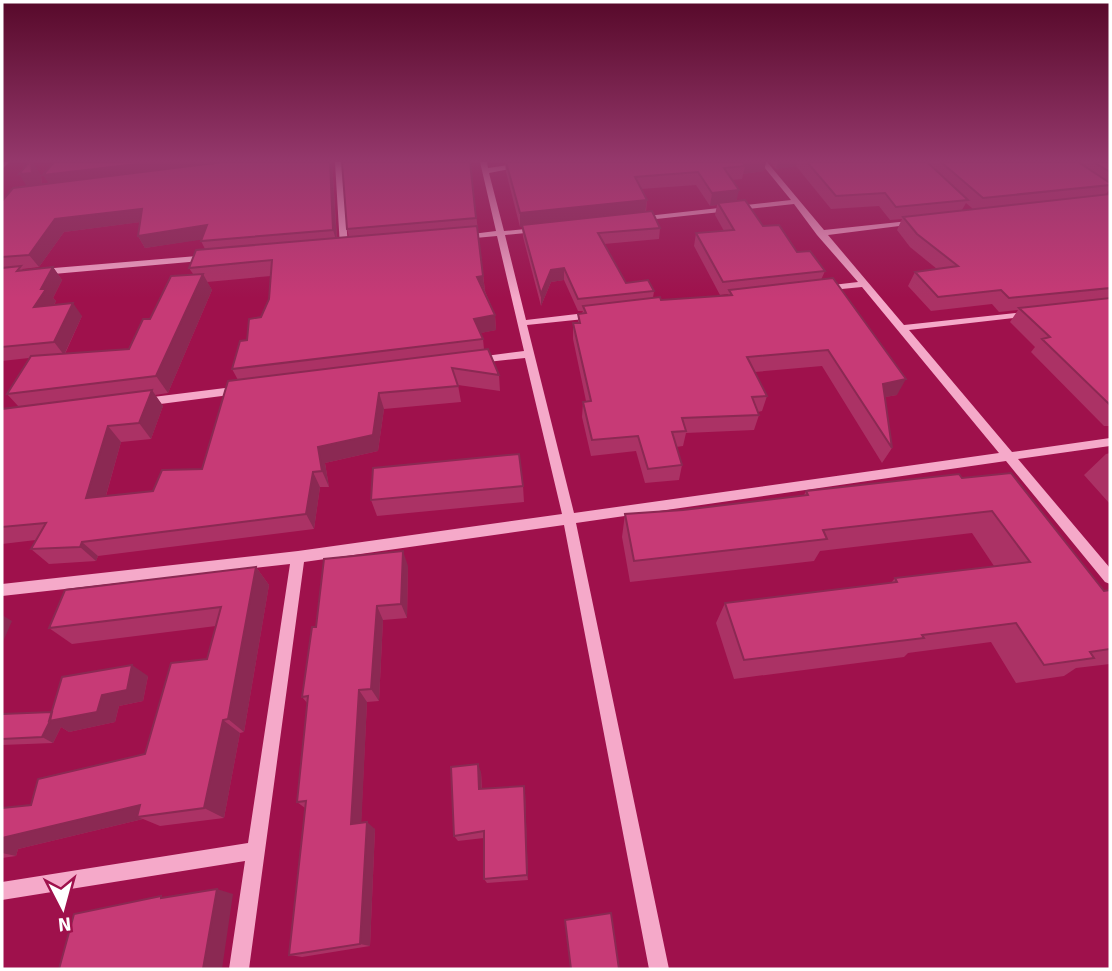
<svg xmlns="http://www.w3.org/2000/svg" width="1112" height="971" viewBox="0 0 1112 971" font-family="Signika,sans-serif">
	<style>
		.lines { fill: none; stroke-linecap: round; stroke-linejoin: round }
		.minor { fill: #f5a9c9; fill-rule: evenodd }
		.wall { fill: #ab3265; fill-rule: evenodd }
		.shaded-wall { fill: #8b2953 }
		.building { fill: #c73a76; stroke: #8b2953; stroke-width: 2 }
	</style>
	<rect width="100%" height="100%" fill="#9f114c"/>
	<g class="lines">
		<path class="minor" d="M2 162H9L2 169Z
			M335 162H342L348 247 344 250 340 247Z
			M480 162H487L488 168 530 162H548L489 173 504 231 536 228 540 230 536 232 505 235 526 320 594 312 599 315 594 318 527 325 574 513 999 453 862 287 821 291 819 289 824 286 858 282 817 235 794 204 638 221 634 219 638 217 791 200 760 162H767L824 230 918 220V224H915L828 235 904 325 1033 311V315L1030 316 909 330 1012 452 1110 438V446L1018 459 1110 568V584L1105 582 1006 461 576 523 669 969H649L564 525 304 562 249 969H229L245 861 2 900V882L248 843 290 564 2 596V584L298 551 562 514 525 358 478 363 473 360 478 357 524 351 497 236 464 239 460 237 464 235 496 231Z
			M209 255 212 256V260L42 275 38 272 42 269Z
			M241 386 246 390 245 393 145 406 140 402 145 398Z"/>
	</g>
	<path class="wall" d="M332 162 337 238 349 237 347 229 470 162 485 291 495 315 496 330 480 333 483 339 484 349 499 375 500 391 458 385 461 402 384 409 378 451 325 463 329 487H320L314 529 98 556 96 561 49 564 31 549 36 540 2 544V409L19 407 7 394 29 358 2 361V201L27 186 41 175 42 184ZM140 222 138 236 145 248 202 239 201 241 205 249 189 268 193 274 150 319 129 349 65 354 82 316 54 305 56 301 53 298 62 280 53 267 23 270 22 269 39 267 64 232ZM271 276 269 299 261 317 232 369 238 380 202 469 153 491 106 496 121 442 151 439 163 406 155 395 168 393 212 290 207 282Z
		M503 162H766L764 171 743 174 742 179 732 180 737 201 763 226 797 252 825 271 821 280 897 395 885 397 892 448 882 463 822 366 755 372 767 396 762 411 758 412 759 415 754 430 686 433 683 446 676 447 682 465 679 480 645 483 636 451 591 456 582 417 583 402 586 401 573 339V323H578V314L582 313 583 311H578L564 280 551 282 541 306 523 237 522 226 520 227 506 172 505 163ZM696 185 710 206 717 205 715 215 724 231 696 233 694 246 720 295 728 294V295L661 300 653 298 654 291 626 283 604 244 659 239 660 228 646 212 647 200 641 189Z
		M770 162H1110V191L1109 190 1106 194H1110V426H1104L1031 352 1035 347 1010 322 1018 310 999 312 992 304 931 311 908 286 915 272 937 269 910 247 897 230 902 219 890 220 879 206 831 209 796 166 776 169ZM966 203 973 209 962 210Z
		M1110 453V504L1084 475 1106 454Z
		M962 478 1104 591 1110 590V664L1076 668 1064 676 1016 683 991 642 908 653 904 657 734 679 716 623 725 603 891 583 895 578 994 566 972 533 820 551 814 561 630 582 622 537 625 514 683 510 804 495 806 491Z
		M523 486 524 502 377 516 371 500Z
		M408 566 407 618 383 620 379 701 367 702 361 823 375 829 370 946 302 957 289 955 305 808 297 802 308 704 302 697 316 627Z
		M256 567 269 585 244 732 240 733 224 818 160 826 143 819 18 849 16 856 2 858V808L31 805 145 754 207 659 216 626 72 644 49 628Z
		M148 676 143 701 119 706 115 722 69 732 61 727 53 743 2 745V714L52 712Z
		M481 772 482 789 525 793 528 880 487 883 484 879V838L458 841 454 836Z"/>
	<path class="shaded-wall" d="M31 162H33L41 175 42 189 29 190 19 174Z
		M154 162H257L51 187 43 175Z
		M330 162H332L337 243 333 230Z
		M742 162H766L764 171 743 174 745 166Z
		M778 162H797L796 166 776 169Z
		M739 190 736 203H718L717 205 710 206 712 193Z
		M647 200 645 213 520 227V213Z
		M142 209 149 221 64 232 39 267 29 255 55 219Z
		M207 225 213 238 145 248 138 236Z
		M53 267 62 280 53 298 56 301 45 320 34 307 41 289Z
		M564 268V280L551 282 541 306V294L551 270Z
		M203 274 212 290 168 393 156 376Z
		M483 276 485 291 477 277Z
		M73 303 82 316 64 355 54 342Z
		M495 315 496 330 476 334 474 319Z
		M906 379 897 395 874 399 883 384Z
		M152 390 163 406 151 439 139 423Z
		M379 393 384 409 378 451 325 463 329 487 322 471 318 447Z
		M108 426 121 442 101 513 86 498Z
		M313 472 320 487 314 529 306 514Z
		M82 542 98 556 96 561 80 547Z
		M403 551 408 566 407 618 401 604Z
		M256 567 269 585 244 732 228 719Z
		M377 606 383 620 379 701 371 689Z
		M2 615 12 621 2 644Z
		M132 665 148 676 143 701 119 706 115 722 69 732 61 727 53 743 42 737 54 712 102 695Z
		M359 690 367 702 361 831 351 824Z
		M223 720 240 733 224 818 204 808Z
		M478 764 481 772 482 797 479 789Z
		M524 786 525 793 528 880 527 875Z
		M140 805 137 817 143 819 18 849 16 856 2 853V838Z
		M367 822 375 829 370 946 360 944Z
		M217 889 233 894 222 969H203Z"/>
	<path class="building" d="M29 162H31L32 173 19 174Z
		M54 162H154L43 175Z
		M223 162H330L333 230 201 241 207 225 138 236 142 209 55 219 29 255 2 257V201L13 188Z
		M342 162H470L476 218 347 229Z
		M506 162H742L745 166 724 168 739 190 712 193 698 172 635 177 647 200 520 213Z
		M807 162H927L968 200 896 207 885 193 836 196Z
		M941 162H1078L1110 183V185L983 198Z
		M1094 162H1110V172Z
		M1110 194V288L1009 298 1001 290 938 297 915 272 958 266 917 234 903 217Z
		M745 200 763 226 779 225 797 252 810 251 825 271 723 282 696 233 734 230 718 203Z
		M652 211 660 228 598 233 626 283 648 280 654 291 578 299 564 268 551 270 541 294 522 225Z
		M477 226 483 276 477 277 495 315 474 319 483 339 232 369 240 341 247 340 249 319 261 317 269 299 272 260 189 268 196 250Z
		M21 266 17 271 53 267 41 289H46L34 307 73 303 54 342 2 347V268Z
		M203 274 156 376 7 394 31 356 129 349 143 319H150L171 276Z
		M833 278 906 379 883 384 892 448 828 350 747 357 767 396 752 397 759 415 682 418 686 431 672 432 682 465 648 469 638 436 592 440 583 402 591 401 573 323H580L578 314 586 313 583 306 660 297 661 300 732 295 729 290Z
		M1110 298V405L1042 339 1050 337 1019 308Z
		M488 349 499 375 452 368 458 386 379 393 373 435 318 447 322 471 313 472 306 514 82 542 80 547 31 549 46 523 2 527V409L152 390 139 423 108 426 86 498 153 491 162 470 202 469 228 381Z
		M519 454 523 486 371 500 373 468Z
		M1011 473 1104 591 1110 590V649L1090 652 1094 658 1044 665 1016 623 922 635 924 638 744 660 725 603 897 582 895 578 1030 562 992 511 823 530 827 539 634 561 625 514 683 510 808 495 806 491 959 474 962 478Z
		M403 551 401 604 377 606 371 689 359 690 351 824 367 822 360 944 289 955 306 801 297 802 308 696 302 697 312 627H316L324 559Z
		M256 567 228 719 223 720 204 808 137 817 140 805 2 838V808L31 805 38 779 145 754 171 663 207 659 221 607 49 628 65 590Z
		M132 665 127 690 102 695 97 712 49 721 62 677Z
		M52 712 50 721 42 737 2 739V714Z
		M478 764 479 789 524 786 527 875 484 879V831L454 836 451 767Z
		M217 889 203 969H59L74 914 161 896V898Z
		M611 913 619 969H571L565 920Z"/>
	<linearGradient id="sky" x2="0" y2="1"><stop stop-color="#57092a"/><stop offset="0.54" stop-color="#95386c"/><stop offset="1" stop-color="#95386c" stop-opacity="0"/></linearGradient>
	<rect width="1112" height="298" fill="url(#sky)"/>
	<rect width="1112" height="971" fill="none" stroke="#ffffff" stroke-width="7"/>
	<g transform="translate(63 908) rotate(174)" stroke="#9f114c" stroke-width="5" paint-order="stroke">
	<path d="M0-5L12 26L0 18L-12 26Z" fill="#ffffff"/>
	<text y="-10" font-size="19" font-weight="bold" text-anchor="middle" fill="#ffffff">N</text>
	</g>
</svg>
